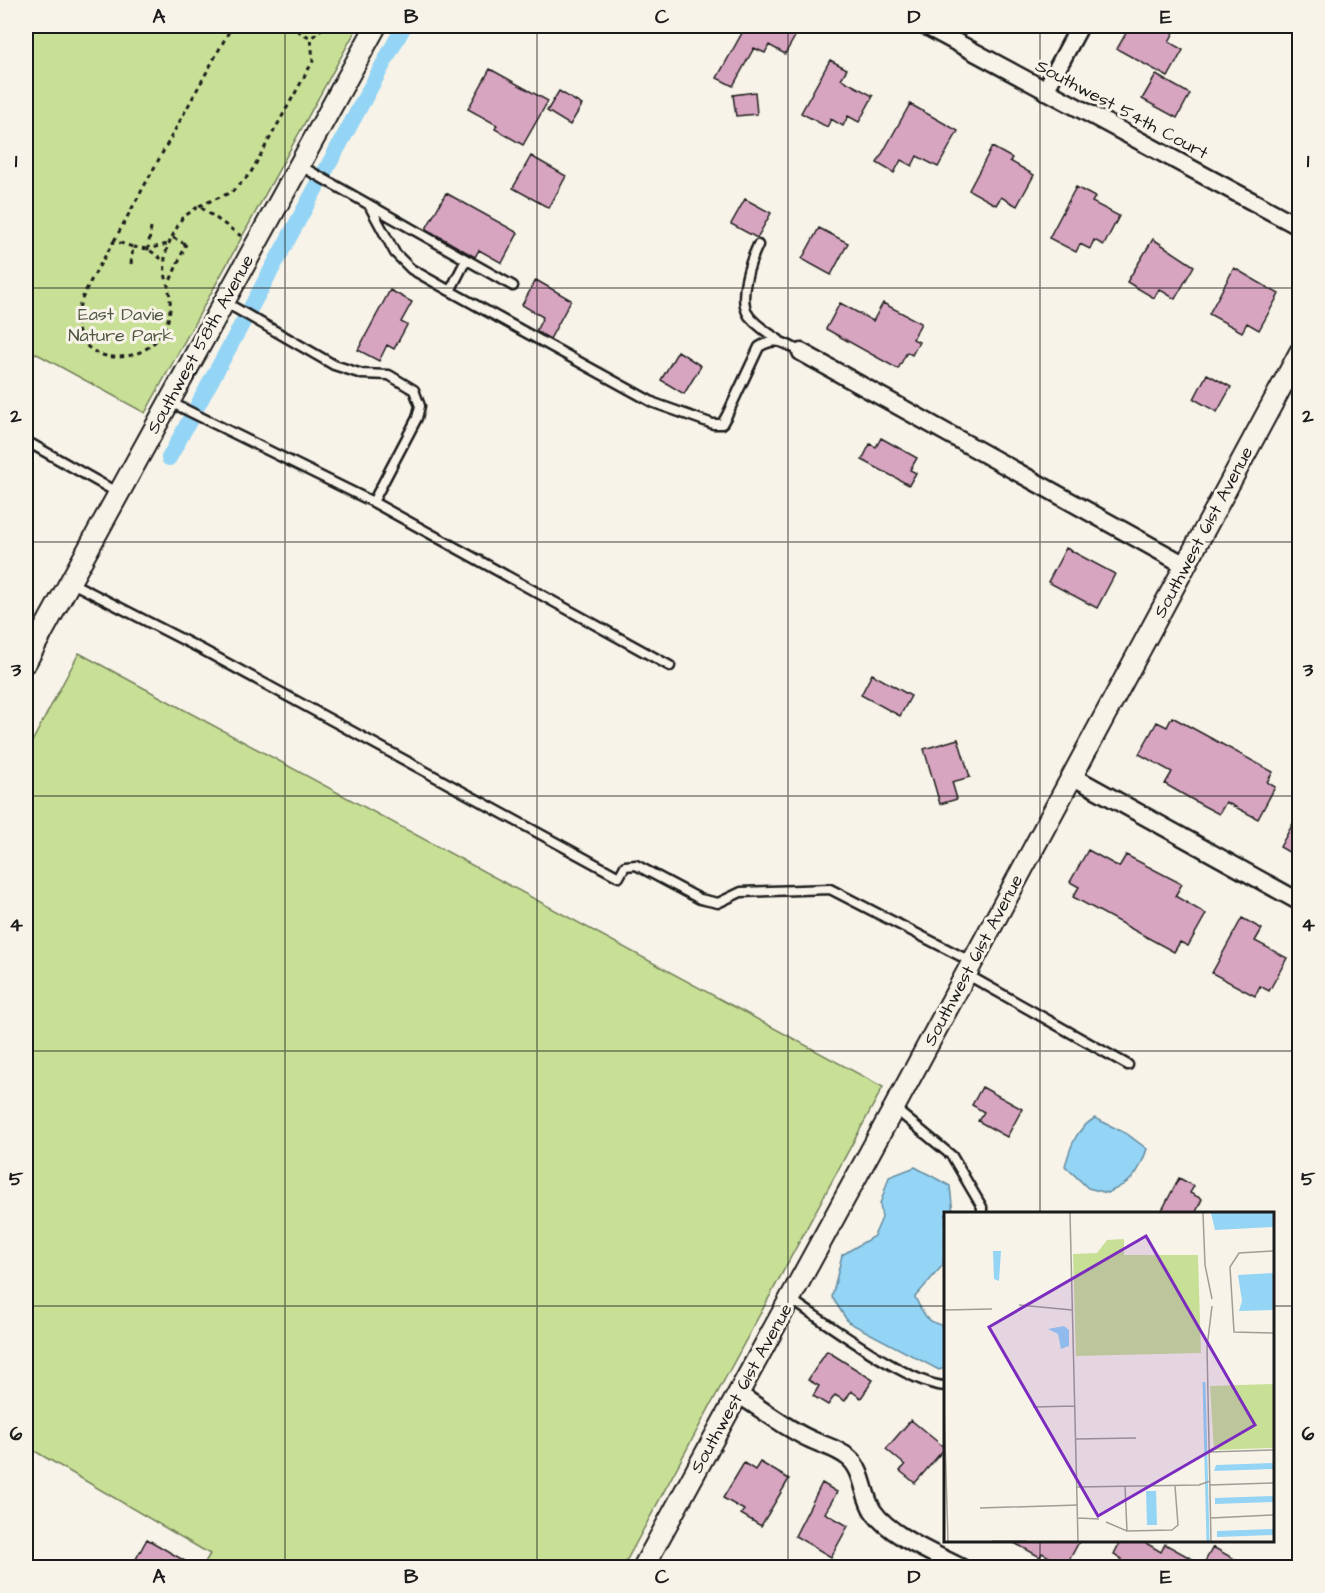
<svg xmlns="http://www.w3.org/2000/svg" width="1325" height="1593" viewBox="0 0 1325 1593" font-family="'Architects Daughter',sans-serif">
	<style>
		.green { fill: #c8e096; stroke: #727e59; stroke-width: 1.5 }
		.water { fill: #94d4f5; stroke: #648a9e; stroke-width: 1.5 }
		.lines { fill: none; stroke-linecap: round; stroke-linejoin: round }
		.canal { stroke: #94d4f5; stroke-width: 16 }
		.building { fill: #d8a5c1; stroke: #1c1c1c; stroke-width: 1.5 }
		.service-casing { stroke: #1c1c1c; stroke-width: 13 }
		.minor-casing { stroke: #1c1c1c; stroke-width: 21 }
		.tertiary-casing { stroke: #1c1c1c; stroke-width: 24 }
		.path { stroke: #1c1c1c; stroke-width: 3; stroke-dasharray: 4.5 4.5; stroke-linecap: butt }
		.service { stroke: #f7f3e8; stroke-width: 8 }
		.minor { stroke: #f7f3e8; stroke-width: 16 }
		.tertiary { stroke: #f7f3e8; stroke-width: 20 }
		.grid { fill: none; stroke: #1c1c1c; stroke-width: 1.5; stroke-opacity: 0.55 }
		.labels { text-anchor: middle; stroke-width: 6; stroke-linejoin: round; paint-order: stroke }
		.street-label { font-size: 18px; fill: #1c1c1c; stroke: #f7f3e8 }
		.park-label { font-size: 18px; fill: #505741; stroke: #f7f3e8 }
		.inset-river { fill: none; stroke: #94d4f5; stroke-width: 3 }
		.inset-road { fill: none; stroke: #9f9d96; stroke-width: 1.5 }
		.view { fill: #7b2cbf; fill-opacity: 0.15; stroke: #7b2cbf; stroke-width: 3 }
		.inset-edge { fill: none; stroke: #1c1c1c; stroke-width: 3 }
		.neatline { fill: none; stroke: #1c1c1c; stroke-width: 2 }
		.grid-label { font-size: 20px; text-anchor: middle; font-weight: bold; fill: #1c1c1c }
	</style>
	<rect width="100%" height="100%" fill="#f7f3e8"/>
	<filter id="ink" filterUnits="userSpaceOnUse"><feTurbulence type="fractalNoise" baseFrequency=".0167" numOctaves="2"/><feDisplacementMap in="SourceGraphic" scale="12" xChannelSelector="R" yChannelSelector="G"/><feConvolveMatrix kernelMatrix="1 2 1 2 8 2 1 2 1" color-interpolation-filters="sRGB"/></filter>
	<g filter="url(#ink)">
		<path class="green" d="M26 26H358L145 413 26 348Z
			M79 653 883 1087 623 1567H202L210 1554 26 1446V753Z"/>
		<path class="water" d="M1095 1118 1127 1134 1147 1149C1138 1176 1132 1182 1107 1193L1088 1188 1065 1166C1071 1145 1076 1129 1095 1118Z
			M915 1167 950 1186 953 1213 946 1214 943 1265 915 1297C923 1314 927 1323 945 1326V1368L939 1370 848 1322 832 1297 842 1255 874 1236 882 1218 880 1204 889 1177Z"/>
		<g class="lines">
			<path class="canal" d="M169 458 404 26"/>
		</g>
		<path class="building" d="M746 26H801L785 54 769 45 765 53 754 48 733 86 717 78Z
			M1133 26H1177L1169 42 1183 50 1168 77 1117 49 1129 28 1131 29Z
			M830 60 847 69 841 79 873 96 859 122 848 116 843 126 831 119 827 127 801 113Z
			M490 69 548 101 523 145 495 129 497 125 468 109Z
			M1156 75 1190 94 1177 118 1142 99Z
			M559 91 582 105 570 125 547 111Z
			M755 92 757 114 736 116 733 95Z
			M910 104 958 131 938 167 917 156 912 166 901 160 894 173 877 163Z
			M992 147 1012 158 1010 161 1034 175 1017 206 1001 197 996 205 969 190Z
			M531 156 566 176 549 208 513 188Z
			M1076 187 1095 197 1092 202 1119 216 1104 245 1094 240 1090 249 1080 244 1076 252 1049 238Z
			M446 193 518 233 502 263 479 250 475 257 426 229Z
			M745 199 771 213 757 238 731 224Z
			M819 228 848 243 831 275 802 259Z
			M1153 239 1194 266 1175 299 1159 289 1154 298 1127 282Z
			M1234 268 1279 294 1259 330 1247 323 1242 332 1209 314Z
			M536 280 571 300 550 339 536 331 543 317 522 305Z
			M390 290 412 302 401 322 407 325 394 349 387 345 379 361 358 350Z
			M840 303 873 321 883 303 921 323 913 339 919 342 912 355 907 352 898 369 826 329Z
			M678 351 701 366 684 394 661 380Z
			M1207 374 1231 387 1217 412 1194 399Z
			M881 438 917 458 910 470 916 473 909 485 862 460 870 444 876 447Z
			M1066 548 1115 574 1097 608 1048 582Z
			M872 674 911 696 900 716 861 695Z
			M1172 717 1273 772 1267 782 1275 787 1258 819 1226 802 1219 814 1200 804 1165 784 1172 772 1139 754 1157 722 1167 727Z
			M958 739 970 777 952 782 957 799 940 804 924 749Z
			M1299 813V858L1280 847Z
			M1088 850 1119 867 1126 855 1182 884 1175 896 1206 914 1188 946 1180 942 1174 952 1073 897 1079 887 1070 882Z
			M1242 918 1262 929 1255 941 1287 958 1269 991 1260 986 1255 996 1212 973Z
			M982 1087 1022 1109 1007 1137 978 1121 984 1112 972 1105Z
			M1179 1178 1194 1186 1190 1193 1202 1199 1195 1214H1160Z
			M827 1351 873 1380 861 1398 851 1391 845 1401 835 1395 828 1405 813 1396 819 1386 808 1380Z
			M911 1420 945 1448 915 1483 900 1471 905 1465 886 1449Z
			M760 1462 789 1479 761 1526 741 1514 744 1510 723 1498 744 1463 755 1470Z
			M822 1483 837 1492 825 1513 848 1526 831 1557 795 1536Z
			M147 1539 197 1568H131Z
			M1009 1540H1080L1066 1566 1042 1553 1040 1557Z
			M1121 1540H1141L1161 1552 1165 1544 1203 1565 1213 1547 1250 1568H1117L1122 1559 1114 1554Z"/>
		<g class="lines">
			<defs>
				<path id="service" d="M299 165 513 286
					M369 205 395 253 411 269 450 291 466 260
					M758 245C750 262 737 298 749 316 757 326 768 333 779 340
					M450 291 654 403 713 424H722L727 415 759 347C776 336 785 343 801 352
					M223 301 334 365 362 374 389 375 414 390 420 406 417 418 373 502
					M170 402 373 502 670 666
					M26 441 118 493
					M70 582 201 649 619 877 625 866 636 865 700 899 718 903 741 892 830 889 972 962
					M966 974 1128 1065
					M894 1108 952 1156 982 1207V1214
					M790 1299C823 1320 910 1386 946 1386"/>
				<path id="minor" d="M926 26 1300 227
					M1045 91 1080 26
					M801 352 1185 565
					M1072 776 1300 902
					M738 1394C762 1409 786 1429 812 1440 825 1446 837 1448 849 1458 864 1471 863 1496 873 1511 890 1536 935 1554 962 1568"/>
				<path id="tertiary" d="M26 662 376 26
					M643 1568 894 1108 1300 352"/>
			</defs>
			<use href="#service" class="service-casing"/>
			<use href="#minor" class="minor-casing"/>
			<use href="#tertiary" class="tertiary-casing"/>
			<path class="path" d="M289 26 311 38
				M199 206 232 192 250 174 313 61 311 38 325 26
				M151 228 148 249 167 244
				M172 237 182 218 199 206 241 236
				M114 241 232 26
				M185 244 172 237C163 254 163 268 168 286L186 244
				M133 247 148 249 163 260
				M131 264 133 247 114 241C103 261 77 298 77 320 77 380 187 366 168 286"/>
			<use href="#service" class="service"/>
			<use href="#minor" class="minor"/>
			<use href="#tertiary" class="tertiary"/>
		</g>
	</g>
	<path class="grid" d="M285 26V1568M537 26V1568M788 26V1568M1040 26V1214M26 288H1300M26 542H1300M26 796H1300M26 1051H1300M26 1306H946M1272 1306H1300M1040 1540V1568"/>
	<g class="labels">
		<g class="street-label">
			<text transform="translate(1122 109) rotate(28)" y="6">Southwest 54th Court</text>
			<text transform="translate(200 344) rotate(-61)" y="6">Southwest 58th Avenue</text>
			<text transform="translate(1203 532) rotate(-62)" y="6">Southwest 61st Avenue</text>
			<text transform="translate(973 960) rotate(-62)" y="6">Southwest 61st Avenue</text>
			<text transform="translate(741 1388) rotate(-61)" y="6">Southwest 61st Avenue</text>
		</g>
		<g class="park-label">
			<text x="121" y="320">East Davie<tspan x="121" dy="21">Nature Park</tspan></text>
		</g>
	</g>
	<g transform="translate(944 1212)">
		<rect width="330" height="330" fill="#f7f3e8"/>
		<path d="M180 27V43H254L257 141 132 144 129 42 153 41 163 28ZM330 172V236L270 238 266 174Z" fill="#c8e096"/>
		<path d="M267 1H330V15L271 18ZM49 39H57L55 69 50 67ZM330 61V98L295 99 298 89 294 63ZM120 114 125 118V134L117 137 114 122 104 117ZM330 251V257L270 259 272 253ZM202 279H212L213 313H203ZM330 284V290L271 292V286ZM330 317V323L273 325V319Z" fill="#94d4f5"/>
		<path class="inset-river" d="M260 170 264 329"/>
		<path class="inset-road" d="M126 1 134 329M259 1 261 53 268 87M330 39 295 41 286 55 290 120 330 121M75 93 128 98M0 98 48 97M0 195 4 329M89 195 131 194M132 227 192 226M265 240 330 238M266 273 330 271M181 274 183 319M133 275 255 273 266 269M36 296 134 293M134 306 155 307M267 306 330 303M162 310 183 319 228 318 234 313 231 274M48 329H83M267 329 263 135 268 94"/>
		<path class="view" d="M202 24 311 213 154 304 45 115Z"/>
		<rect width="330" height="330" class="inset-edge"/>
	</g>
	<rect width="1325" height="1593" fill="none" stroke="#f7f3e8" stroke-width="66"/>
	<rect x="33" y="33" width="1259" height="1527" class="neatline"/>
	<g class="grid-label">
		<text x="159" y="23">A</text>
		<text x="411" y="23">B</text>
		<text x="662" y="23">C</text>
		<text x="914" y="23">D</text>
		<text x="1166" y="23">E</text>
		<text x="16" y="167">1</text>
		<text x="1308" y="167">1</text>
		<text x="16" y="422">2</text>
		<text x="1308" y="422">2</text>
		<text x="16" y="676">3</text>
		<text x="1308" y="676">3</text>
		<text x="16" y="931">4</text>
		<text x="1308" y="931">4</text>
		<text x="16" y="1185">5</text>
		<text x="1308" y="1185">5</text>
		<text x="16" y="1440">6</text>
		<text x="1308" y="1440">6</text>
		<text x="159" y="1583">A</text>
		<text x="411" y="1583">B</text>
		<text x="662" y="1583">C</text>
		<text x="914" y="1583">D</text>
		<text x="1166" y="1583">E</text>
	</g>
</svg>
